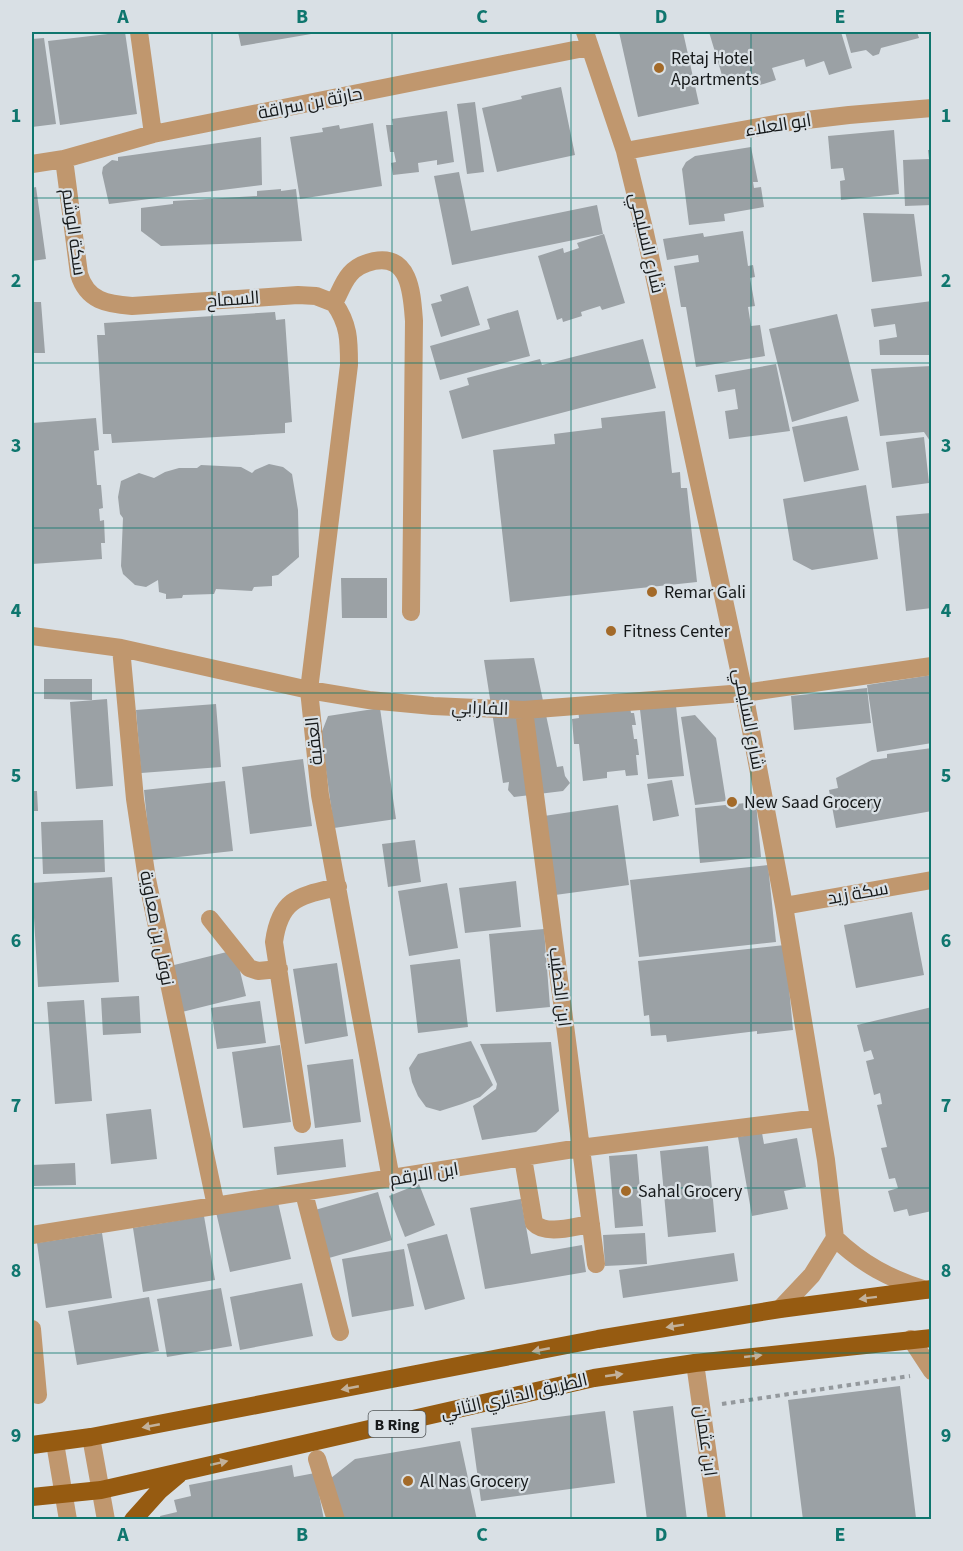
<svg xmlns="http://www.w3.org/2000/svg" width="963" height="1551" viewBox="0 0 963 1551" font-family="'Source Sans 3',Cairo,sans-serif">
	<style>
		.building { fill: #9ba1a5 }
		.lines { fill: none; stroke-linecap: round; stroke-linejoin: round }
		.path { stroke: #94999d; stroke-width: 4; stroke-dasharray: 4.5 4.5; stroke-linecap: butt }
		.minor { stroke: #c0976e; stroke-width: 18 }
		.major { stroke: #965b11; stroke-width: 18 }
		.oneway { fill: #c2b19b }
		.grid { fill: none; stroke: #0f766e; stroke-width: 1.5; stroke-opacity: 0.55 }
		.poi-dot { fill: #a36a29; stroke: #d9e0e5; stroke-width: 2 }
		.labels { text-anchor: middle; stroke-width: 4.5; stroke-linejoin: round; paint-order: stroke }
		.shield { fill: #d9e0e5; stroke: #505557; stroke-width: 1.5 }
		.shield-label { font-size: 16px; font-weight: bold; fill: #16191a }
		.poi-label { font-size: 18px; fill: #16191a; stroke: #d9e0e5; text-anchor: start }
		.street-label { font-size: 18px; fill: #16191a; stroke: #d9e0e5 }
		.neatline { fill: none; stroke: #0f766e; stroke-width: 2 }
		.grid-label { font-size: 20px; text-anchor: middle; font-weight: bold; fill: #0f766e }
	</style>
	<rect width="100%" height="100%" fill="#d9e0e5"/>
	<path class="building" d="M125 32 137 114 60 125 48 41Z
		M238 32H317V33L241 46Z
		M619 32H683L699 104 638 117Z
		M709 32H841L852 68 829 75 824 61 806 67 804 59 772 68 776 80 760 85 756 73 724 82Z
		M845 32H917L919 38 881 48 879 54 873 56 866 50 851 53Z
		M44 38 56 124 32 127V39Z
		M561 87 575 155 497 172 482 108 522 99 521 96Z
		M475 102 484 172 467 174 457 104Z
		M447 111 454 162 437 165V160L418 163 419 172 393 175 391 163 396 162 394 152H390L386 125H393L392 119Z
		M373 123 382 186 300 199 290 137 323 132 322 128 339 125 340 129Z
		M894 130 899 194 841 200 840 181 845 180 843 168 831 169 828 136Z
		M261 137 262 185 109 204 102 173 103 167 112 160 118 161V157Z
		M751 147 758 182H753L754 188 761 187 764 207 724 214 725 221 689 225 682 169 686 162 695 156Z
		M928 150H932V205L905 206 903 160 929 159Z
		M459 172 471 231 597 205 603 234 452 265 434 176Z
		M36 187 46 259 32 261V188Z
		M281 189V191L296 189 302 241 161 246 141 231V208L173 204V201L257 196V191Z
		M863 213 914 214 922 276 872 282Z
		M743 231 748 266 753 265 755 277 750 278 755 306 748 307 751 326 760 325 765 356 696 367 686 307H681L674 266 699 262 698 255 667 260 663 239 703 233 704 237Z
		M604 234 625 303 602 310 600 306 581 312 582 316 563 322 562 318 557 320 538 256 563 248 564 253 579 248 577 243Z
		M468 286 480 325 441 337 431 304 442 301 440 295Z
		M932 301V355H880L879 340 897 337 895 324 874 327 871 309Z
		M32 302H41L45 353H32Z
		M518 310 530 356 440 380 430 346 490 329 487 319Z
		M275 312 276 320 285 319 292 422 285 423V433L112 443 111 434H103L97 335H105L104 323Z
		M837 314 859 401 792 422 769 329Z
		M643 339 656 388 462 439 449 391 469 385 467 378 540 359 542 365Z
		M776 364 790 431 729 439 725 411 738 409 735 389 718 392 715 375Z
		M932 366V444L924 432 880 436 871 369Z
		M665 411 672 473 680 472 681 488H687L697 582 510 602 493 450 555 444 554 434 602 428 601 418Z
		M847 416 859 470 804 482 792 427Z
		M96 418 99 450 94 451 97 485H101L103 508 99 509 100 521 104 520 105 543H101L102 559 32 564V423Z
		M924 437 929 483 892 488 886 442Z
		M269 464 283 467 292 474 298 510 299 557 278 575 272 576V586L254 587 252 591 216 589 214 594 183 595 182 598 166 599V594L159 592 158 580 146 587 135 585 123 574 121 566 123 518 120 514 118 497 121 481 139 473 154 478 165 472 179 468H197L201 465 241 467 252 473 255 470Z
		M866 485 878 559 812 570 793 560 783 499Z
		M931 513 932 608 906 611 896 516Z
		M341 578H387V618H342Z
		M534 658 557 767 563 766 565 776 570 783 563 791 514 797 508 790 509 782 503 783 484 660Z
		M932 675V743L877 752 867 685Z
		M44 679H92V700L44 699Z
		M867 688 871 723 794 730 791 696Z
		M675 697 684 776 648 779 639 701Z
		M107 699 113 786 76 789 70 702Z
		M577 700 629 702 631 713H634L636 725H632L634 739H637L639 755H636L638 775 626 776 625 770 607 772V778L583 781 579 744H574L572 719 579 718Z
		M216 704 221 767 141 773 136 710Z
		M380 708 396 819 334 828 321 734 328 716Z
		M695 715 716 738 726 801 695 805 681 717Z
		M932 748V811L836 828 829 790 838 788 836 778 872 760 887 758V754Z
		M303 759 312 826 250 834 242 767Z
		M672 780 679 816 653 821 647 784Z
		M225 781 233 851 151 860 144 790Z
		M32 791H37L38 811H32Z
		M756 802 761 857 700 863 695 808Z
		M618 805 629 885 555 895 544 816Z
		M103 820 105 872 43 874 41 822Z
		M415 840 421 882 388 887 382 844Z
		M768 865 776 942 639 957 630 880Z
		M112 877 119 982 38 987 32 883Z
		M516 881 521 927 465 933 459 888Z
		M447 883 458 948 409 956 398 891Z
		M912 912 924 975 856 988 844 925Z
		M544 929 550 1007 496 1012 489 934Z
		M785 945 793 1030 757 1034V1031L667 1042 666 1035 651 1036 649 1015 644 1016 638 961Z
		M235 950 246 996 178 1013 166 967Z
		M460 959 468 1027 418 1033 410 965Z
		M337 963 348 1036 305 1044 293 969Z
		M139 996 141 1033 103 1035 101 998Z
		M84 1000 92 1101 55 1104 47 1002Z
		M260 1001 266 1043 217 1049 211 1008Z
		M932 1007V1211L909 1216 907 1209 894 1212 888 1191 898 1188 895 1178 889 1179 881 1148 887 1147 877 1105 882 1104 880 1093 874 1095 866 1061 874 1059 871 1050 864 1052 857 1025Z
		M471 1041 493 1085 480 1097 462 1104 440 1111 426 1107 418 1096 412 1082 409 1068 418 1054Z
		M551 1042 559 1111 536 1132 482 1140 473 1106 496 1089 497 1084 480 1044Z
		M280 1045 291 1122 243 1128 232 1052Z
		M353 1059 361 1122 315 1128 307 1065Z
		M151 1109 157 1159 111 1164 106 1114Z
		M762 1133 764 1144 797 1138 806 1187 784 1191 788 1209 752 1216 738 1137Z
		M343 1139 346 1167 277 1175 274 1147Z
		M708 1146 716 1232 668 1237 660 1151Z
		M637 1154 643 1226 615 1228 609 1156Z
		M75 1163 76 1185 32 1186V1165Z
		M419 1184 435 1225 405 1237 389 1196Z
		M378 1192 392 1240 329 1258 315 1210Z
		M277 1198 291 1259 230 1272 216 1212Z
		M521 1199 531 1254 582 1245 586 1272 485 1289 470 1208Z
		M204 1216 215 1280 143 1292 133 1228Z
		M102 1233 112 1298 46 1308 37 1243Z
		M645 1233 647 1264 605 1266 603 1235Z
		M447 1234 465 1299 425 1310 407 1244Z
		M404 1249 414 1306 352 1317 342 1259Z
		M734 1253 738 1281 623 1298 619 1270Z
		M302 1283 313 1336 240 1350 230 1297Z
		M221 1288 232 1346 167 1357 157 1299Z
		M149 1297 159 1351 77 1365 68 1311Z
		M900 1386 916 1518 900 1520H803L788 1400Z
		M673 1406 687 1520H647L633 1411Z
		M605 1411 615 1483 481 1501 471 1428Z
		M460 1441 477 1520H343L331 1478 355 1459Z
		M292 1465 294 1477 315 1473 324 1520H161L160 1516 177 1512 174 1500 191 1496 189 1485Z"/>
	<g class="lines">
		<path class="path" d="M722 1404 910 1376"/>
		<path class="minor" d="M139 32 153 134
			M585 32 625 151 645 233 744 693 784 906 826 1160 835 1238 812 1275 780 1309
			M625 151 781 123 849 115 932 108
			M64 159 79 274C87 301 107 304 132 306L298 295 316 296 334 303
			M32 164 64 159 153 134 589 47
			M334 303C349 324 349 340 349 365L309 690 320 795 391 1179
			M334 303C339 294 343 282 350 274 356 267 365 263 374 261 411 254 412 296 414 321L411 612
			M32 636 121 648 309 690 369 700 433 706 524 710 744 693 932 666
			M121 648 135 799 147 879 216 1206
			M524 710 596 1264
			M784 906 932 880
			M210 919 249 968 258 971 279 969
			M302 1124 274 942C280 898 299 896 338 887
			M523 1158 534 1223C546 1236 575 1226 591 1224
			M304 1193 340 1332
			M32 1235 580 1148 818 1118
			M835 1238C862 1264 890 1279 926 1290
			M32 1329 38 1395
			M911 1339 932 1371
			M695 1363 717 1520
			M91 1437 106 1520
			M55 1443 68 1520
			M317 1459 336 1520"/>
		<path class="major" d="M32 1445 91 1437 598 1339 780 1309 932 1289
			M32 1497 101 1490 594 1378 695 1363 932 1338
			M133 1520 160 1490 179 1474"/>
	</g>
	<defs><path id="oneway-solid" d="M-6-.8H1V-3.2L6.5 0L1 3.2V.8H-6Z" transform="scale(1.5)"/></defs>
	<g class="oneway">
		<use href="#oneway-solid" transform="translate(868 1298) rotate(173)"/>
		<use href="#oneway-solid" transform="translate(675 1326) rotate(171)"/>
		<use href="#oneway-solid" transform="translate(541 1350) rotate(169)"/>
		<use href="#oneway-solid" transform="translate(753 1356) rotate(-6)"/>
		<use href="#oneway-solid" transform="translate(614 1375) rotate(-8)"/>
		<use href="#oneway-solid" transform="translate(350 1388) rotate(169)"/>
		<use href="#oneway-solid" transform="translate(151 1426) rotate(169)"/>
		<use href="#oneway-solid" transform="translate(219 1463) rotate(-13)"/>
	</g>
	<path class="grid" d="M212 32V1520M392 32V1520M571 32V1520M751 32V1520M32 198H932M32 363H932M32 528H932M32 693H932M32 858H932M32 1023H932M32 1188H932M32 1353H932"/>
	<g class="poi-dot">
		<circle cx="659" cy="68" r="6"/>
		<circle cx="652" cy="592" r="6"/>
		<circle cx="611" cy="631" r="6"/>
		<circle cx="732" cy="802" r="6"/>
		<circle cx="626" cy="1191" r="6"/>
		<circle cx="408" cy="1481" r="6"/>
	</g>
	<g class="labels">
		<rect class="shield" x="368.5" y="1411" width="57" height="26" rx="4.5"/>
		<g class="shield-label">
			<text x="397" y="1430">B Ring</text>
		</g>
		<g class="poi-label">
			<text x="671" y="64">Retaj Hotel<tspan x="671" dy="21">Apartments</tspan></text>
			<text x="664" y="598">Remar Gali</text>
			<text x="623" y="637">Fitness Center</text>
			<text x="744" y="808">New Saad Grocery</text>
			<text x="638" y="1197">Sahal Grocery</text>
			<text x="420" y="1487">Al Nas Grocery</text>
		</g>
		<g class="street-label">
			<text transform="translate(310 103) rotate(-11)" y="6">حارثة بن سراقة</text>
			<text transform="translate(778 125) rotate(-9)" y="6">ابو العلاء</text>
			<text transform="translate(74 232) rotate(82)" y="6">سكة الوشم</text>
			<text transform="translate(647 243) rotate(77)" y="6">شارع السليمي</text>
			<text transform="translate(233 299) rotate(-4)" y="6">السماح</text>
			<text transform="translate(480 708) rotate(2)" y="6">الفارابي</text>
			<text transform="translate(749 719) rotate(79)" y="6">شارع السليمي</text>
			<text transform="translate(314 741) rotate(-96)" y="6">العقبة</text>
			<text transform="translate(858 893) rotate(-10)" y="6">سكة زيد</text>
			<text transform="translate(157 928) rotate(79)" y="6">نوفل بن معاوية</text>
			<text transform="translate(560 987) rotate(83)" y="6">ابن الخطيب</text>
			<text transform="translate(424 1174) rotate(-9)" y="6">ابن الارقم</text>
			<text transform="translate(514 1396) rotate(-13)" y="6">الطريق الدائري الثاني</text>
			<text transform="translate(706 1441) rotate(82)" y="6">ابن عثمان</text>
		</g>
	</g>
	<rect width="963" height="1551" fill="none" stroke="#d9e0e5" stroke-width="66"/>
	<rect x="33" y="33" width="897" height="1485" class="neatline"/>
	<g class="grid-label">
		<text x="123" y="23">A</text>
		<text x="302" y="23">B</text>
		<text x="482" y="23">C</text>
		<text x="661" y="23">D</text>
		<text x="840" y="23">E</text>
		<text x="16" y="122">1</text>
		<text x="946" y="122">1</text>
		<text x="16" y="287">2</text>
		<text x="946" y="287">2</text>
		<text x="16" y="452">3</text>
		<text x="946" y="452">3</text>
		<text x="16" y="617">4</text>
		<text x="946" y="617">4</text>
		<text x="16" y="782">5</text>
		<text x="946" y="782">5</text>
		<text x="16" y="947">6</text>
		<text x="946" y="947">6</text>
		<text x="16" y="1112">7</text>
		<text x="946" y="1112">7</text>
		<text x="16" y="1277">8</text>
		<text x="946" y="1277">8</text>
		<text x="16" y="1442">9</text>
		<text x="946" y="1442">9</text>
		<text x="123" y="1541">A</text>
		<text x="302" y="1541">B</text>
		<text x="482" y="1541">C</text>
		<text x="661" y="1541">D</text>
		<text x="840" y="1541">E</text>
	</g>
</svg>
